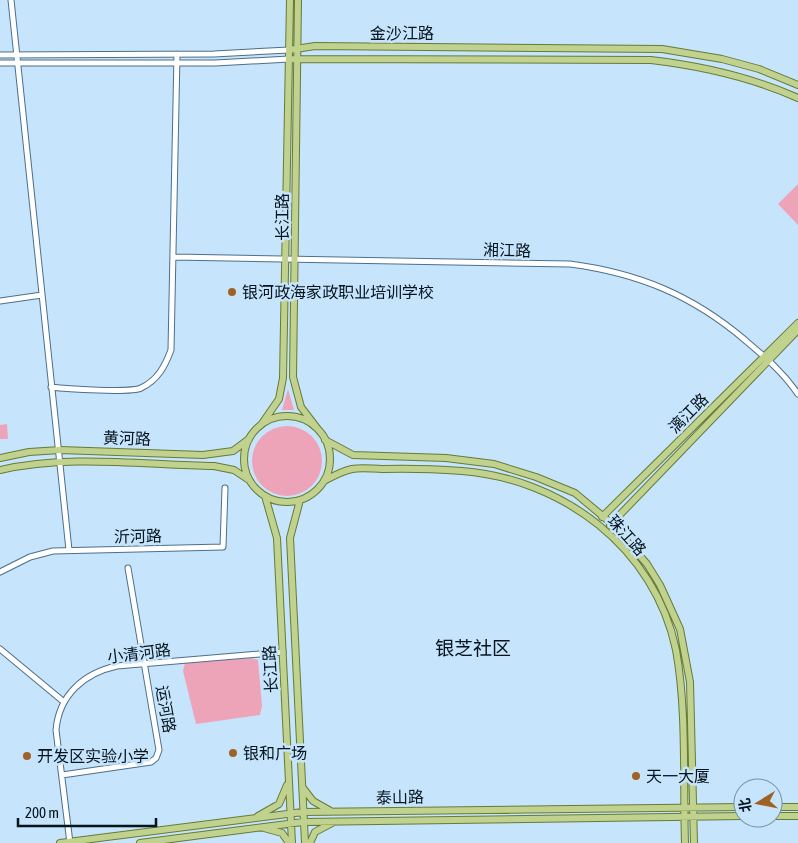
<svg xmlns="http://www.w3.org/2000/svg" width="798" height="843" viewBox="0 0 798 843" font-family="'Asap Condensed','Noto Sans SC',sans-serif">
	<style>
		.green { fill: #eea4b8 }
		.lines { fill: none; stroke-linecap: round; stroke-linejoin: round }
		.minor-casing { stroke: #4d6f89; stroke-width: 7 }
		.major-casing { stroke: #657b36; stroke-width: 8 }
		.minor { stroke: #fff; stroke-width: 5 }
		.major { stroke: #c1d18e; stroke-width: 6 }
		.poi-dot { fill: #9f6226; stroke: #c6e4fb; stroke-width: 2 }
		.labels { text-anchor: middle; stroke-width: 5; stroke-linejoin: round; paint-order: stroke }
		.street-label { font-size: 16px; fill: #06141e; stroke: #c6e4fb }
		.poi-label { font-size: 16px; fill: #06141e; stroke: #c6e4fb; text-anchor: start }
		.quarter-label { font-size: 19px; fill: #06141e; stroke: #c6e4fb }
	</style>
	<rect width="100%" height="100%" fill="#c6e4fb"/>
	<path class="green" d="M798 184V225L778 204Z
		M288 389 294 410H282Z
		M7 424 8 439H0V425Z
		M252 461a35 35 0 1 1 70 0a35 35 0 1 1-70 0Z
		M251 658 258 660 262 706 260 715 196 724 183 671 185 663Z"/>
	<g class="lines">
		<defs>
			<path id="minor" d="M11 0 69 550
				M0 55 214 54 289 50
				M0 63H215L289 59
				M173 257 570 264C638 273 692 295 745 340 765 357 783 372 798 394
				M0 301 42 295
				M51 387C66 389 131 393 141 388 158 380 165 366 171 350L177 54
				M0 572 30 557 53 551 223 547 225 488
				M0 649 64 702
				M62 775 151 762 156 758 159 750 128 568
				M70 843 56 730C59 695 84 673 117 666L283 652"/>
			<path id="major" d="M298 0 293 377 301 407 317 428
				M289 50 315 46 662 49 722 59 759 69 798 85
				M289 59 651 60C702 66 751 77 798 98
				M244 459a43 43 0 1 1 86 0a43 43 0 1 1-86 0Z
				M261 425 279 399 283 378 290 0
				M325 440 353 455 446 458 494 464 536 477 575 493 611 523 647 564 660 585 680 629 690 682 694 843
				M0 458 29 452 60 450 203 455 233 451 249 439
				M0 470C69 454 144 465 214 466L234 470 249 480
				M324 481C333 476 342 471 352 469 362 467 373 469 382 469 409 468 435 469 462 471 563 479 655 548 676 650 687 709 683 783 685 843
				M265 496 277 538 292 843
				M300 500 290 538 305 843
				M602 517 798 323
				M610 525 798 330
				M303 788 313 801 329 810
				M773 807H798
				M258 816 279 804 287 785
				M773 816H798
				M264 828 282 833 289 843
				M60 843 303 812 743 807
				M140 843 303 822 743 816
				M310 843 315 832 332 823"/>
		</defs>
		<use href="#minor" class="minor-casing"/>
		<use href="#major" class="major-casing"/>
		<use href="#minor" class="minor"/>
		<use href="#major" class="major"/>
	</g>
	<g class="poi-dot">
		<circle cx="232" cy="292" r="5"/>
		<circle cx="233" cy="753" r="5"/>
		<circle cx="27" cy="756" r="5"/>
		<circle cx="636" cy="776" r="5"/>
	</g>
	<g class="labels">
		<g class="street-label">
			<text x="402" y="39">金沙江路</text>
			<text transform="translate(282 217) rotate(-90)" y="6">长江路</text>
			<text transform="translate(507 250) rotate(1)" y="6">湘江路</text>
			<text transform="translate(688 413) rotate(-45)" y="6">漓江路</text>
			<text transform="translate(127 438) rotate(2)" y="6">黄河路</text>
			<text transform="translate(627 535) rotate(48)" y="6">珠江路</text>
			<text transform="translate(138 536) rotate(-1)" y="6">沂河路</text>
			<text transform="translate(139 653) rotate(-7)" y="6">小清河路</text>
			<text transform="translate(270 669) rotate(-93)" y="6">长江路</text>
			<text transform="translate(166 709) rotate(80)" y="6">运河路</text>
			<text transform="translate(400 797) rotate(-1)" y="6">泰山路</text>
		</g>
		<g class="poi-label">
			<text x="242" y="298">银河政海家政职业培训学校</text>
			<text x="243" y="759">银和广场</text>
			<text x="37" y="762">开发区实验小学</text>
			<text x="646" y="782">天一大厦</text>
		</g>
		<g class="quarter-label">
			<text x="473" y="655">银芝社区</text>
		</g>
	</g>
	<g transform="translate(758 803) rotate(260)"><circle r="24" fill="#c6e4fb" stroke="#7991a3"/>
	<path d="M0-4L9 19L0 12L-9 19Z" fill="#9f6226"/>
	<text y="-8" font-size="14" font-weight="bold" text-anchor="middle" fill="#06141e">北</text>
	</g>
	<path d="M18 818v8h138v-8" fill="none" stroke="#06141e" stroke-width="2.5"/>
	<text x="25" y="818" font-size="15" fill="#06141e" stroke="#c6e4fb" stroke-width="4" paint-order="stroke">200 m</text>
</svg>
